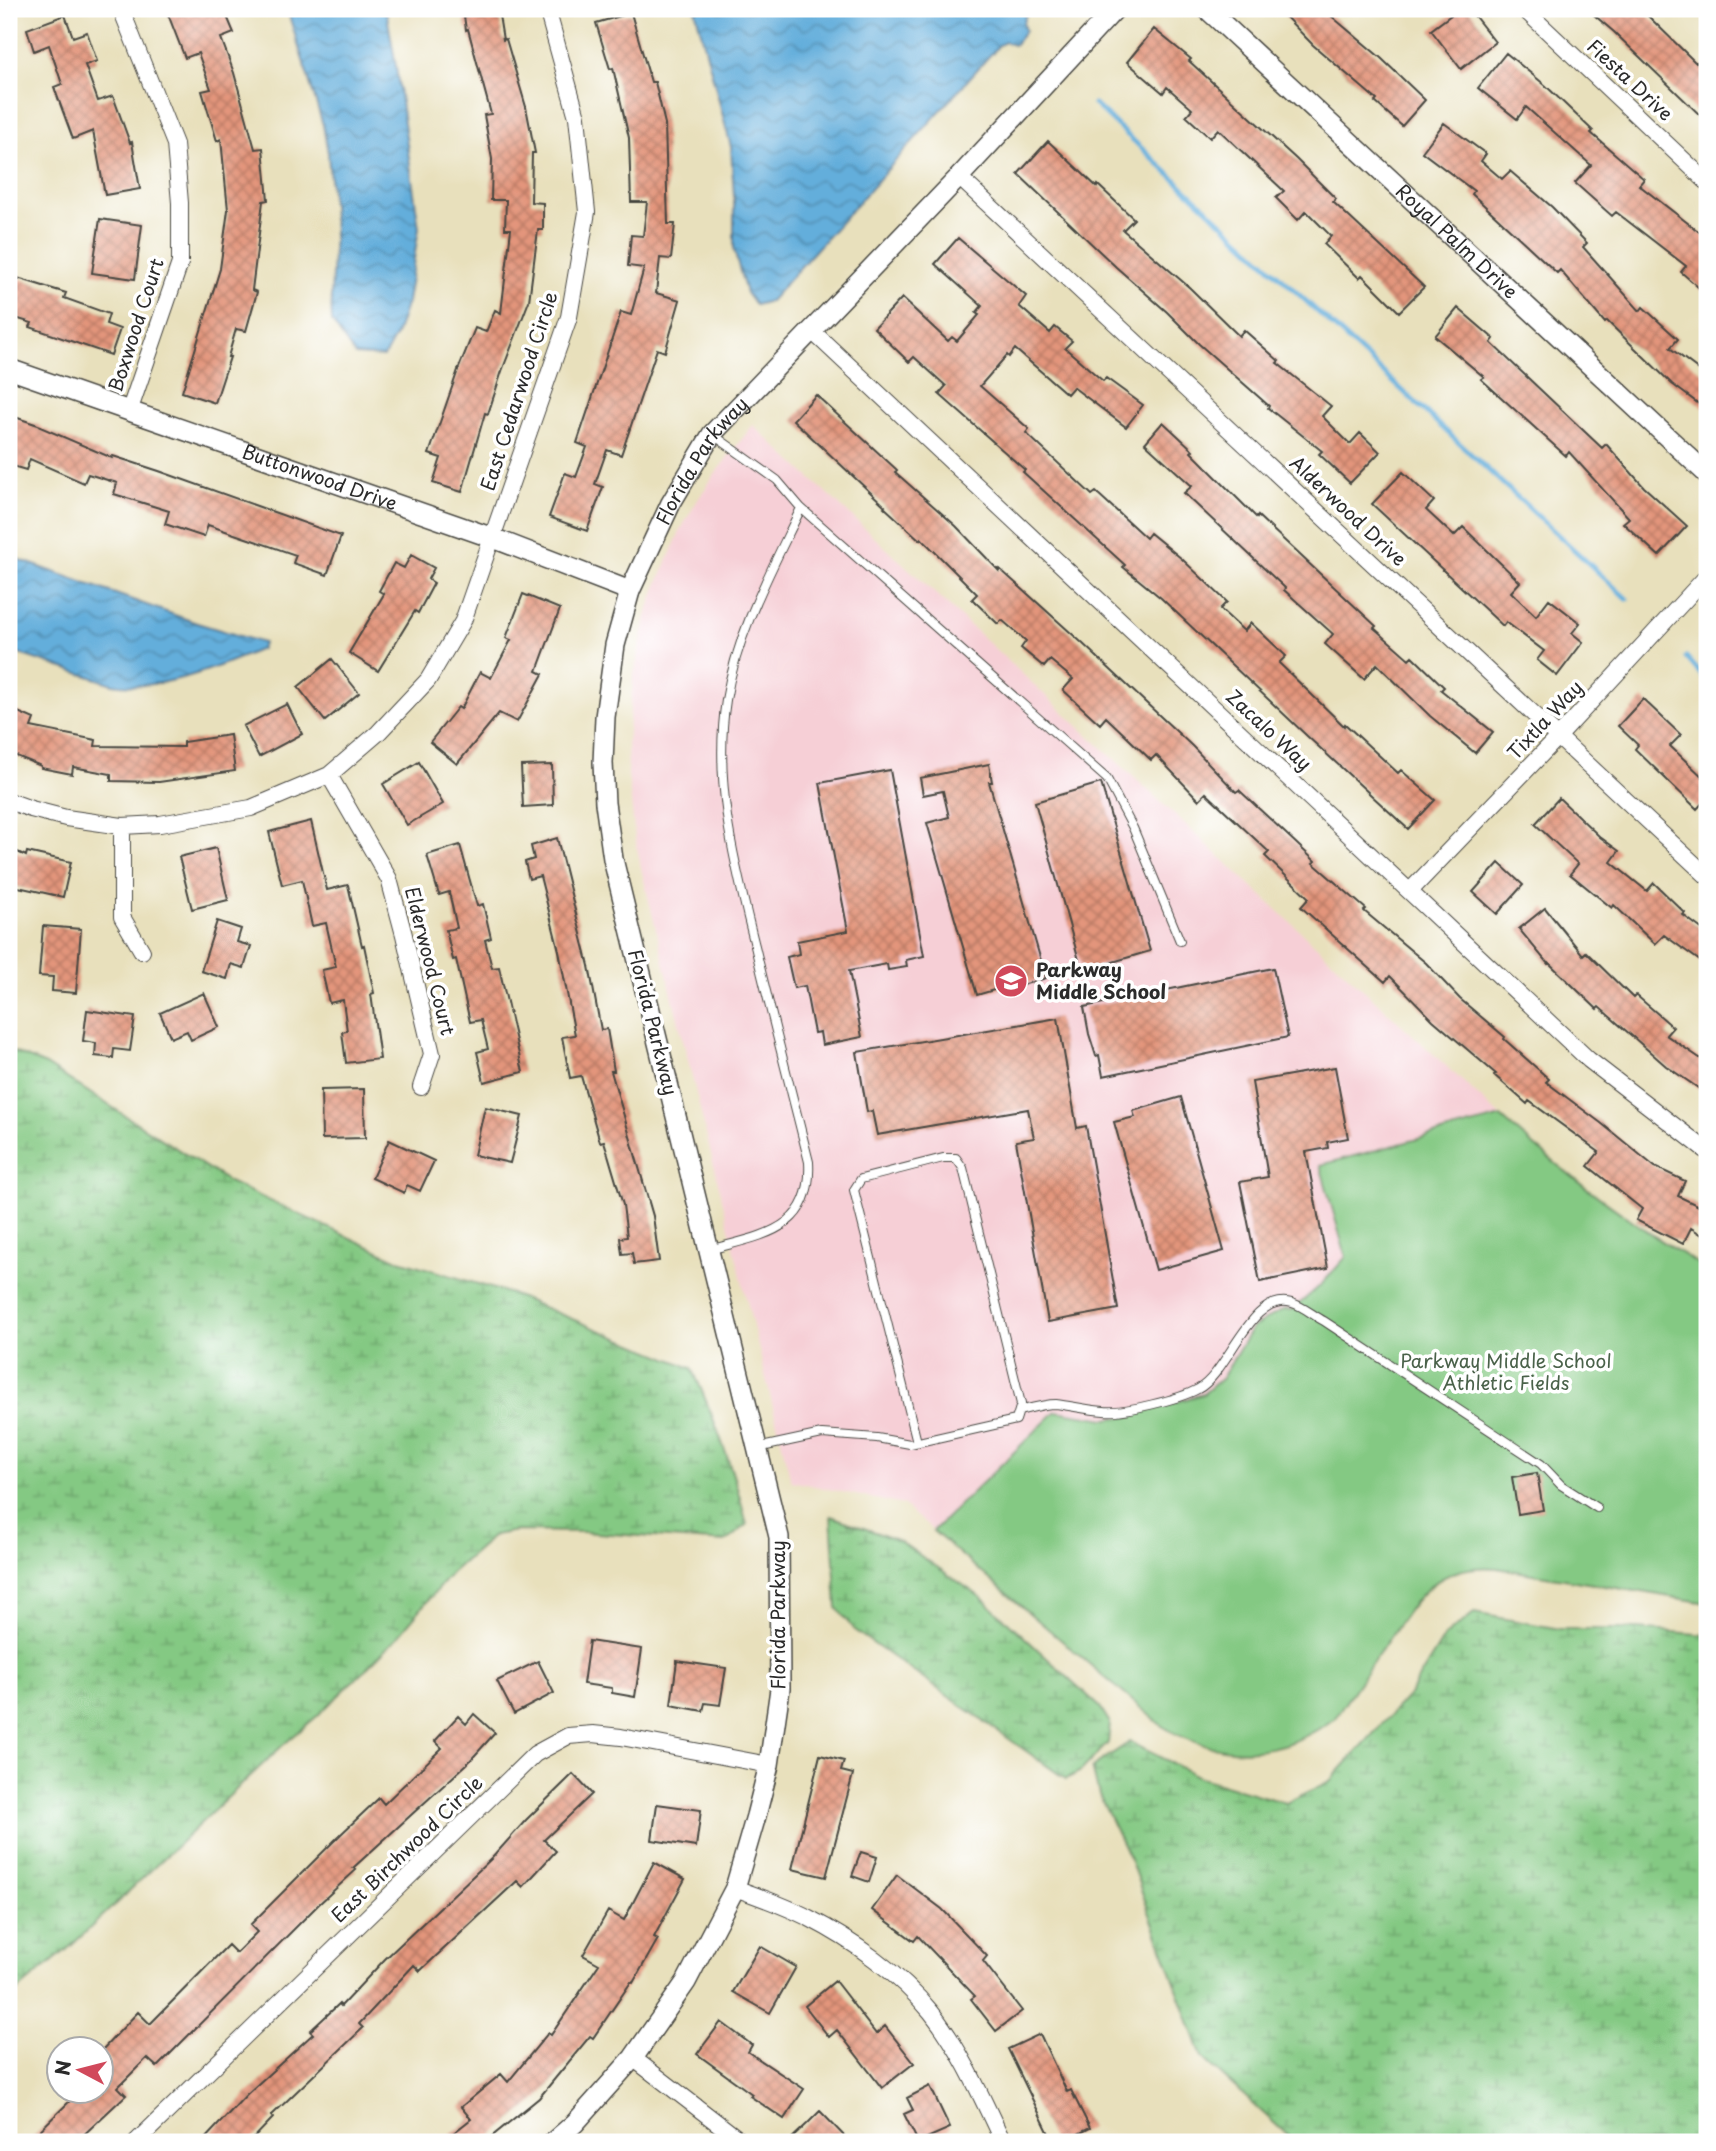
<svg xmlns="http://www.w3.org/2000/svg" width="1716" height="2151" viewBox="0 0 1716 2151" font-family="'Playpen Sans',sans-serif">
	<style>
		.built { fill: #f6cfd6 }
		.wetland { fill: url(#wetland-marsh); stroke: #587a57; stroke-width: 2 }
		.park { fill: #84c983; stroke: #587a57; stroke-width: 2 }
		.water { fill: url(#water-waves); stroke: #476c83; stroke-width: 2 }
		.lines { fill: none; stroke-linecap: round; stroke-linejoin: round }
		.stream { stroke: #63aedb; stroke-width: 5 }
		.building { fill: url(#building-cross-hatch) }
		.service-casing { stroke: #474641; stroke-width: 10 }
		.minor-casing { stroke: #474641; stroke-width: 18 }
		.tertiary-casing { stroke: #474641; stroke-width: 22 }
		.service { stroke: #fff; stroke-width: 8 }
		.minor { stroke: #fff; stroke-width: 16 }
		.tertiary { stroke: #fff; stroke-width: 19 }
		.labels { text-anchor: middle; stroke-width: 7; stroke-linejoin: round; paint-order: stroke }
		.street-label { font-size: 19px; fill: #2b2b2b; stroke: #fff }
		.poi-label { font-size: 19px; font-weight: bold; fill: #2b2b2b; stroke: #fff; text-anchor: start }
		.park-label { font-size: 19px; fill: #4a624a; stroke: #fff }
	</style>
	<defs>
		<pattern id="wetland-marsh" width="20" height="14" patternUnits="userSpaceOnUse" patternTransform="scale(1.75)"><rect width="20" height="14" fill="#84c983"/><path d="M1 5h8M5 5V1M11 12h8M15 12V8" fill="none" stroke="#6ca36b"/></pattern>
		<pattern id="water-waves" width="16" height="10" patternUnits="userSpaceOnUse" patternTransform="scale(1.75)"><rect width="16" height="10" fill="#63aedb"/><path d="M0 5q4-4 8 0t8 0" fill="none" stroke="#528eb2"/></pattern>
		<pattern id="building-cross-hatch" width="8" height="8" patternUnits="userSpaceOnUse" patternTransform="scale(1.75)"><rect width="8" height="8" fill="#e3957b"/><path d="M0 0l8 8M0 8l8-8" fill="none" stroke="#b87a65"/></pattern>
	</defs>
	<rect width="100%" height="100%" fill="#fff"/>
	<filter id="ink" filterUnits="userSpaceOnUse"><feTurbulence type="fractalNoise" baseFrequency=".0143" numOctaves="2"/><feDisplacementMap in="SourceGraphic" scale="14" xChannelSelector="R" yChannelSelector="G"/><feConvolveMatrix kernelMatrix="1 2 1 2 8 2 1 2 1" color-interpolation-filters="sRGB"/></filter>
	<filter id="wash" filterUnits="userSpaceOnUse"><feTurbulence type="fractalNoise" baseFrequency=".00686" numOctaves="4" result="noise"/><feDisplacementMap in="SourceGraphic" scale="28" xChannelSelector="R" yChannelSelector="G"/><feGaussianBlur stdDeviation="1.57" result="paint"/><feColorMatrix in="noise" values="0 0 0 0 0 0 0 0 0 0 0 0 0 0 0 0 0 1.4 0 .05"/><feComposite in="paint" operator="in"/></filter>
	<g filter="url(#wash)">
		<rect width="100%" height="100%" fill="#e8e0bc"/>
		<path class="built" d="M753 425 1523 1137 1602 1200 1707 1269V1603L1497 1568H1470L1457 1571 1433 1583 1414 1601 1335 1718 1321 1728 1291 1743 1258 1750H1224L1192 1741 1162 1726 903 1505 791 1481 641 868 635 837 628 774 627 743 633 679 646 618 656 587 681 529 697 501 714 475Z"/>
		<path class="wetland" d="M9 1050 46 1065 229 1182 396 1259 511 1294 692 1368C715 1420 734 1470 747 1525L725 1542 583 1532 516 1531 494 1535 451 1573 393 1642 361 1674 316 1717 282 1746 71 1946 9 1998Z
			M831 1516 899 1541 982 1598 1100 1707 1110 1723 1108 1743 1081 1771 1066 1779 854 1630 837 1608Z
			M1474 1613 1560 1629H1637L1707 1635V2142H1295L1202 2057 1131 1862 1099 1795 1092 1767 1130 1742 1201 1778 1286 1803 1330 1781 1408 1696 1445 1636Z"/>
		<path class="park" d="M1501 1117C1565 1174 1634 1226 1707 1269V1603L1497 1568C1434 1563 1415 1600 1384 1646 1367 1670 1351 1694 1335 1718 1280 1759 1220 1761 1162 1726L933 1531 1056 1411 1106 1419 1128 1416 1203 1394 1222 1378 1252 1328 1284 1309 1292 1310 1321 1285 1346 1257 1320 1165Z"/>
		<path class="water" d="M287 9H386L396 67 419 228 407 302 396 335 384 357 355 355 332 322 331 298 334 231 328 153 323 125Z
			M695 9H1028L1023 23 1025 31 1014 45 1005 42 999 45 770 301 755 305 746 293 734 250V197L731 147Z
			M9 556 197 623 263 643 261 649C219 667 159 692 113 684L13 652 9 650Z"/>
		<g class="lines">
			<path class="stream" d="M1094 104 1627 599
				M1686 657 1707 681"/>
		</g>
		<g id="blocks">
			<path class="building" d="M166 9H224L234 33 221 38 234 73 255 149 263 148 268 200 263 201 252 290 257 292 246 331 236 329 228 357H230L215 403 182 392 220 269 228 210 221 139 217 141 202 91 211 89 198 53 185 58Z
				M463 9H498L503 40 506 39 526 107 535 153H532L531 202 543 203V230H538L529 301 502 371 488 414 485 413 462 492 433 483 441 458 429 454 458 370 475 328 486 332 495 310 501 313 511 229H505L506 200H491L492 159 484 115 491 114 468 29 466 30Z
				M1278 9H1323L1381 58 1425 100 1402 126 1375 102 1377 100 1313 45Z
				M1459 9H1469L1495 42 1461 69 1431 30Z
				M1587 9H1641L1696 63 1697 62 1707 72V122L1614 32Z
				M631 13 651 82H655L665 124 668 224H675L671 259 660 258 656 293 680 300 665 352 657 349 621 455 607 450 595 484 603 487 587 531 549 517 565 473 576 477 587 447 577 443 621 312 631 315 644 268 628 266 631 235 643 236 647 202H631L629 138 613 68 610 69 596 23Z
				M65 15 73 37 87 32 97 61 85 65 98 101 113 96 130 143 132 142 140 189 105 195 93 131 73 139 54 87 62 84 49 45 34 51 27 29Z
				M1154 29 1191 59 1189 61 1296 159 1336 199 1333 202 1424 287 1399 312 1362 275 1359 278 1324 244 1331 236 1306 211 1298 220 1276 198 1284 191 1218 129 1210 138 1186 116 1192 109 1167 87 1163 93 1127 62Z
				M1506 53 1545 85 1593 131 1591 133 1644 179 1639 185 1707 238V295L1681 272 1686 266 1616 212 1612 216 1575 183 1591 165 1526 107 1517 119 1478 88Z
				M1444 123 1486 154 1481 161 1502 179 1510 171 1552 207 1587 243 1583 247 1640 311 1643 307 1678 339 1670 348 1707 376V410L1672 384 1607 321 1605 323 1560 270 1557 273 1472 194 1474 191 1422 152Z
				M1048 141 1097 187 1098 185 1134 219 1123 230 1190 288 1239 336 1244 330 1279 361 1277 363 1331 406 1322 416 1350 444 1360 433 1380 452 1350 483 1319 454 1322 451 1268 408 1269 406 1199 344 1167 312 1116 267 1018 174Z
				M100 219 142 225 135 279 92 273Z
				M958 238 1026 296 1019 306 1050 333 1055 327 1072 341 1065 348 1103 381 1106 378 1143 405 1126 427 1073 387 1067 394 1015 349 1009 357 1007 355 980 386 1029 429 1026 433 1092 495 1096 492 1146 538 1150 533 1182 559 1227 602 1220 609 1244 631 1251 623 1286 656 1279 663 1344 726 1345 724 1398 773 1401 770 1435 800 1408 829 1307 736 1161 598 1123 567 1125 565 1023 472 1025 470 939 394 946 386 914 357 909 362 874 328 902 298 948 341 952 337 957 341 979 315 976 313 982 306 935 264Z
				M14 277 66 293 64 298 109 314 106 324 120 329 111 355 30 327 32 323 9 316V293Z
				M1458 308 1494 339 1491 343 1602 448 1606 444 1644 487 1687 526 1659 556 1623 523 1629 518 1569 452 1566 456 1481 379 1484 377 1435 336Z
				M816 395 897 470 895 472 956 526 999 571 1000 569 1081 642 1192 746 1236 792 1239 790 1315 861 1313 863 1366 909 1364 911 1426 963 1460 999 1505 1037 1504 1039 1549 1079 1546 1082 1601 1123 1655 1167 1685 1181 1678 1196 1707 1210V1238L1691 1228 1683 1244 1636 1220 1642 1209 1588 1166 1599 1152 1529 1101 1527 1104 1494 1075 1496 1074 1433 1020 1390 976 1385 982 1301 907 1309 898 1265 856 1269 852 1206 793 1199 800 1156 755 1151 760 1106 717 1100 724 1063 690 1073 679 1050 660 1044 667 1021 648 1026 641 1002 620 998 624 972 599 977 594 921 538 920 540 884 507 885 506 793 420Z
				M9 415 41 426 40 427 112 458 113 456 159 471 341 536 327 575 293 563 296 555 208 525 204 537 165 524 169 511 114 494 117 483 88 474 84 483 30 459 26 470 9 465Z
				M1163 422 1193 450 1191 452 1257 518 1258 516 1376 626 1374 628 1409 659 1412 656 1444 687 1441 690 1493 732 1475 753 1430 716 1377 664 1364 679 1325 644 1333 634 1284 590 1285 588 1184 493 1192 486 1145 443Z
				M1403 472 1434 501 1426 510 1454 536 1463 527 1520 582 1511 592 1536 616 1549 599 1580 623 1572 633 1583 642 1557 676 1537 660 1544 651 1506 622 1503 626 1372 504Z
				M411 555 434 568 428 579 434 583 418 613 415 611 378 671 349 653 384 594 379 591 394 563 404 568Z
				M523 594 560 609 537 671 543 674 517 722 499 713 457 764 430 742 458 707 461 709 480 672 491 678 511 640 506 638Z
				M332 659 359 693 325 721 298 687Z
				M1643 699 1681 735 1670 746 1707 781V798L1697 809 1635 749 1638 745 1618 726Z
				M287 704 302 734 259 757 243 726Z
				M9 708 34 719 31 727 96 740 95 746 183 747V742L230 735 235 771 159 782 111 781V774L73 767 72 774 41 768V766L9 753Z
				M419 762 443 804 407 825 383 784Z
				M989 764 992 782H989L1046 978 1005 990 1004 987 977 995 927 823 949 817 943 791 923 795 920 778Z
				M552 765 553 805 523 807 521 766Z
				M890 770 924 956 906 960 907 967 888 970 887 964 849 971 862 1037 822 1045 820 1032 814 1033 805 986 794 988 787 957 799 954 797 941 848 931 820 783Z
				M1101 783 1150 951 1082 971 1035 802Z
				M1559 798 1600 837 1619 851 1611 862 1647 891 1654 883 1685 913 1683 915 1707 933V966L1664 935 1655 944 1614 905 1612 908 1570 874 1578 864 1535 824Z
				M311 821 327 890 348 885 362 946 364 945 374 993 371 994 380 1059 346 1063 342 1032 347 1031 343 1000 329 1003 322 970 336 967 326 923 312 926 302 880 282 885 269 832Z
				M557 838 589 966 601 1030 607 1029 614 1071H611L653 1216 659 1261 634 1264 632 1253 622 1254 620 1238 627 1237 623 1205 604 1141 600 1142 581 1076 570 1078 562 1037 575 1035 559 951 540 876 529 879 525 862 534 859 531 846Z
				M460 845 477 906 483 904 491 938 485 940 492 968 499 967 523 1072 484 1082 477 1052 488 1049 481 1020 470 1022 456 959 453 960 446 930 457 928 449 892 439 895 427 855Z
				M9 848 26 856 27 852 71 862 63 897 9 885Z
				M216 848 228 900 192 909 179 857Z
				M1499 863 1523 885 1497 914 1473 892Z
				M1545 908 1583 955 1586 952 1633 998 1636 995 1673 1027 1666 1035 1707 1063V1094L1666 1066 1599 1007 1597 1009 1549 963 1548 964 1519 929Z
				M217 921 241 929 237 942 251 946 244 968 231 964 227 979 201 971Z
				M43 926 81 929 76 993 52 991 53 977 39 976Z
				M1273 968 1288 1037 1103 1076 1099 1055 1096 1056 1089 1034 1084 1007Z
				M204 993 219 1027 191 1040 187 1031 171 1038 160 1013Z
				M87 1010 135 1017 130 1051 114 1049 113 1058 95 1056 96 1043 83 1041Z
				M1058 1018 1077 1128 1086 1126 1118 1309 1048 1322 1016 1141 1034 1138 1028 1109 877 1135 872 1111 867 1112 857 1052Z
				M1335 1067 1348 1138 1327 1142 1328 1148 1306 1152 1328 1268 1260 1282 1240 1182 1268 1177 1252 1082Z
				M364 1089 365 1138 322 1139 321 1090Z
				M1181 1097 1224 1251 1156 1270 1114 1122 1135 1117 1133 1111Z
				M485 1107 522 1116 510 1163 474 1155Z
				M389 1140 434 1161 420 1191 407 1185 404 1193 372 1178Z
				M1537 1473 1543 1510 1518 1514 1512 1477Z
				M589 1641 642 1649 635 1697 612 1693V1688L583 1684Z
				M538 1661 554 1693 514 1714 497 1681Z
				M677 1661 726 1668 720 1705 705 1703 703 1711 671 1705Z
				M474 1714 495 1733 467 1764 353 1868 356 1870 319 1904 157 2067 147 2058 118 2087 126 2095 76 2142H28L80 2091H102V2071L111 2062 102 2053V2050L138 2012 150 2024 228 1945 236 1953 257 1932 250 1925 341 1834 379 1798 384 1804 442 1748 435 1741 458 1716 466 1724Z
				M820 1755 844 1761 841 1771 853 1774 826 1877 792 1869Z
				M573 1774 592 1794 544 1840 556 1851 523 1887 517 1881 420 1971 414 1965 359 2024 363 2028 271 2116 273 2118 250 2142H202L247 2094 313 2034 310 2031 339 2004 341 2006 385 1959 492 1858 526 1820Z
				M657 1804 701 1810 696 1847 652 1840Z
				M861 1852 877 1857 869 1882 852 1876Z
				M654 1862 685 1879 654 1937 658 1939 633 1983 631 1982 593 2038 590 2036 539 2098 485 2142H442L471 2119 461 2107 501 2074 508 2082 548 2033 551 2035 599 1964 583 1955 608 1911 624 1920Z
				M897 1875 942 1909 987 1956 983 1961 1022 2011 996 2031 971 1999 975 1996 918 1936 914 1941 872 1910Z
				M760 1946 796 1967 770 2013 733 1992Z
				M835 1981 876 2034 885 2026 914 2063 882 2088 837 2030 829 2037 805 2006Z
				M721 2022 752 2045 748 2052 804 2089 784 2119 750 2096 752 2094 697 2054Z
				M1040 2034 1067 2092 1071 2090 1090 2128 1063 2142H1053L1008 2049Z
				M930 2086 950 2128 918 2142 904 2114 913 2110 907 2098Z
				M820 2111 850 2142H788L807 2124Z"/>
		</g>
	</g>
	<g filter="url(#ink)">
		<use href="#blocks" fill-opacity="0" stroke="#474641" stroke-width="2"/>
		<g class="lines">
			<defs>
				<path id="service" d="M712 434 777 480 801 508 1107 779 1133 828 1180 941
					M709 1250C762 1235 813 1231 809 1162 791 1090 772 1018 755 946 735 865 713 784 726 700 737 632 772 569 801 508
					M1019 1411C1031 1408 1044 1404 1056 1404 1072 1406 1088 1410 1104 1411 1124 1413 1180 1399 1198 1389 1228 1374 1251 1290 1292 1303 1303 1306 1314 1316 1324 1321L1541 1464 1561 1485 1597 1508
					M757 1448 822 1434 877 1438 910 1444 1016 1420 1021 1404 963 1168 956 1158H943L861 1179 854 1190 917 1442"/>
				<path id="minor" d="M121 9 175 144 180 203V263L129 412
					M1524 9 1707 182
					M959 177 1707 876
					M811 330 1589 1060 1707 1151
					M329 775 389 879 404 935 432 1054 421 1087
					M9 801 31 809 66 818 122 826 160 824 251 808 329 775 378 733 428 680 463 621 569 317 587 212 577 117 547 9
					M122 826V917L142 951
					M1410 891 1559 736 1707 576
					M735 1888C760 1897 786 1906 809 1918 852 1940 900 1974 931 2012 962 2051 982 2098 1003 2142
					M633 2058 742 2142
					M136 2142 535 1754 568 1736 593 1734 621 1737 769 1765"/>
				<g id="tertiary">
					<path id="s1" d="M1207 9 1707 474"/>
					<path id="s2" d="M9 369 493 538 630 591"/>
					<path id="s3" d="M553 2142 575 2123 633 2058 686 1982 735 1888 756 1816 769 1765 780 1689 779 1537 613 859 605 803 603 763 605 717 615 645 630 591 671 503 712 434 959 177 1115 9"/>
				</g>
			</defs>
			<use href="#service" class="service-casing"/>
			<use href="#minor" class="minor-casing"/>
			<use href="#tertiary" class="tertiary-casing"/>
			<use href="#service" class="service"/>
			<use href="#minor" class="minor"/>
			<use href="#tertiary" class="tertiary"/>
		</g>
	</g>
	<defs>
		<symbol id="school-disc" viewBox="-11 -11 22 22"><circle r="9.5" fill="#d1495b" stroke="#fff"/><path d="M0-5L7-2L0 1L-7-2ZM-4 1L0 2.5L4 1V4Q0 6-4 4Z" fill="#fff"/></symbol>
	</defs>
	<g fill-rule="evenodd">
		<use href="#school-disc" x="992" y="962" width="38" height="38"/>
	</g>
	<g class="labels">
		<g class="street-label">
			<text transform="translate(1630 80) rotate(43)" y="7">Fiesta Drive</text>
			<text dy="7" stroke="none"><textPath href="#s1" startOffset="341">Royal Palm Drive</textPath></text>
			<text transform="translate(136 325) rotate(-72)" y="7">Boxwood Court</text>
			<text transform="translate(519 391) rotate(-72)" y="7">East Cedarwood Circle</text>
			<text dy="7" stroke="none"><textPath href="#s3" startOffset="1790">Florida Parkway</textPath></text>
			<text dy="7" stroke="none"><textPath href="#s2" startOffset="329">Buttonwood Drive</textPath></text>
			<text transform="translate(1348 511) rotate(43)" y="7">Alderwood Drive</text>
			<text transform="translate(1545 720) rotate(-47)" y="7">Tixtla Way</text>
			<text transform="translate(1269 730) rotate(43)" y="7">Zacalo Way</text>
			<text transform="translate(430 961) rotate(76)" y="7">Elderwood Court</text>
			<text transform="translate(653 1022) rotate(76)" y="7">Florida Parkway</text>
			<text transform="translate(778 1615) rotate(-90)" y="7">Florida Parkway</text>
			<text transform="translate(407 1849) rotate(-44)" y="7">East Birchwood Circle</text>
		</g>
		<g class="poi-label">
			<text x="1036" y="977">Parkway<tspan x="1036" dy="22">Middle School</tspan></text>
		</g>
		<g class="park-label">
			<text x="1506" y="1368">Parkway Middle School<tspan x="1506" dy="22">Athletic Fields</tspan></text>
		</g>
	</g>
	<rect width="1716" height="2151" fill="none" stroke="#fff" stroke-width="35"/>
	<g transform="translate(80 2070) rotate(277)"><circle r="33" fill="#ffffff" stroke="#aaaaaa" stroke-width="2"/>
	<path d="M0-5L12 26L0 18L-12 26Z" fill="#d1495b"/>
	<text y="-10" font-size="19" font-weight="bold" text-anchor="middle" fill="#2b2b2b">N</text>
	</g>
</svg>
